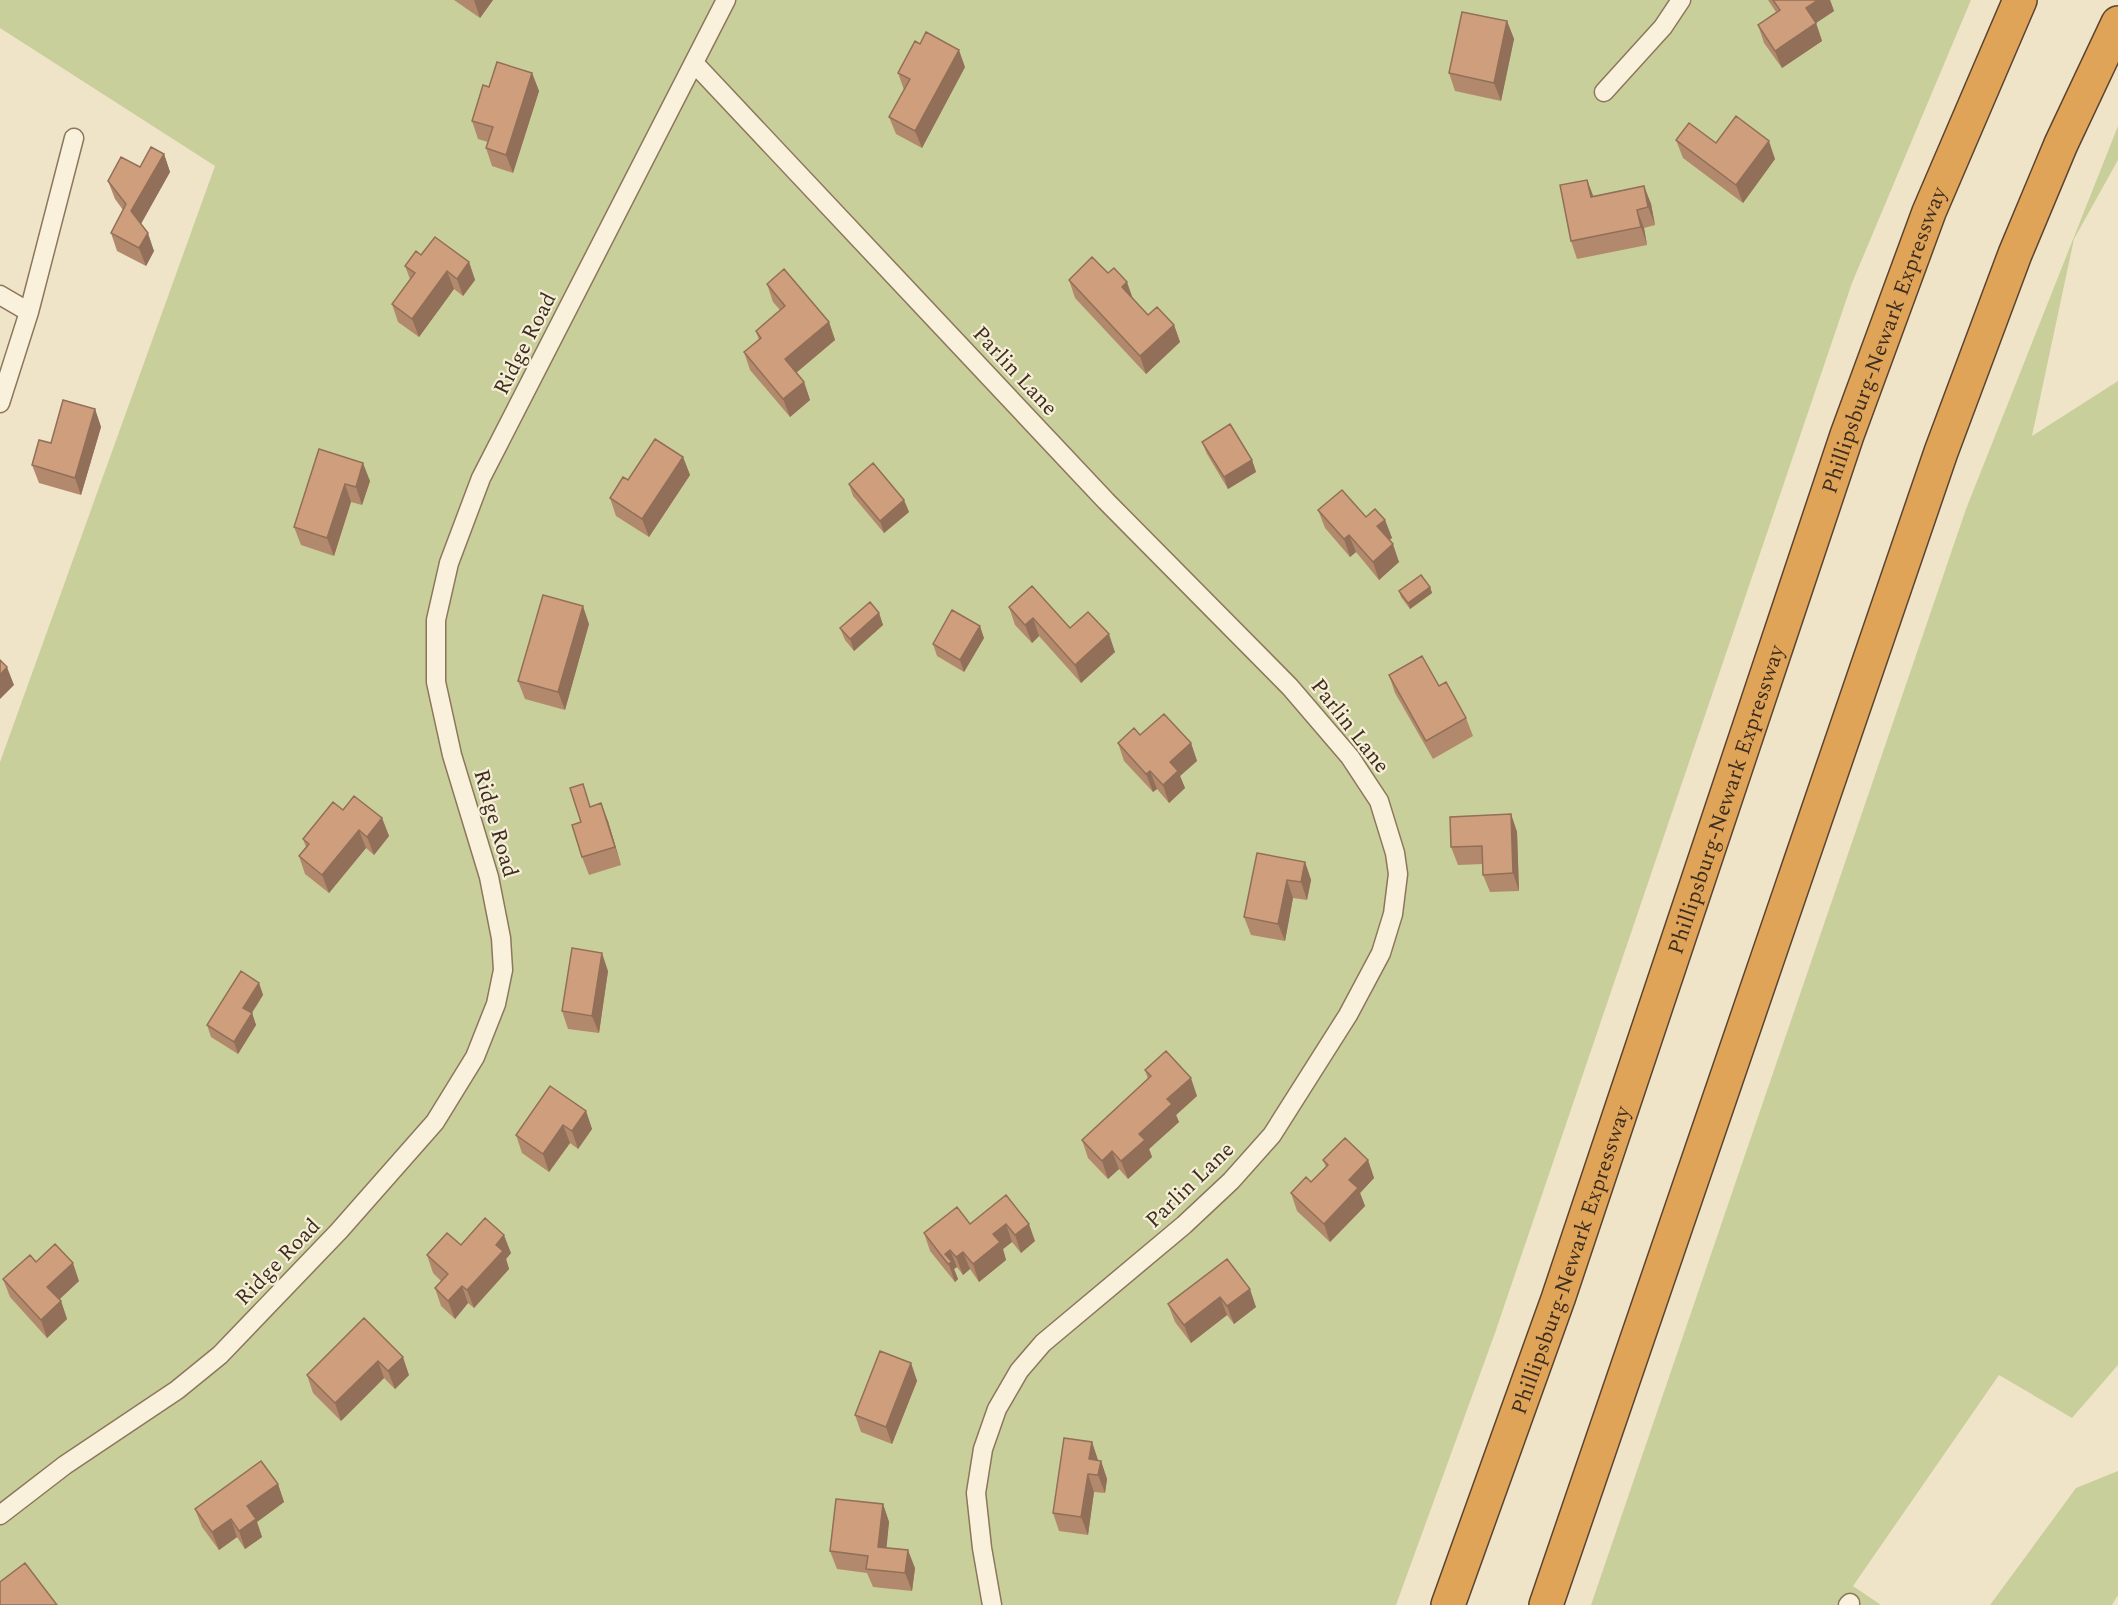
<svg xmlns="http://www.w3.org/2000/svg" width="2118" height="1605" viewBox="0 0 2118 1605" font-family="Spectral,serif">
	<style>
		.green { fill: #c9cf9b }
		.lines { fill: none; stroke-linecap: round; stroke-linejoin: round }
		.street-casing { stroke: #8d765c; stroke-width: 21 }
		.highway-casing { stroke: #5b4430; stroke-width: 36 }
		.street { stroke: #faf1dc; stroke-width: 18 }
		.highway { stroke: #e0a458; stroke-width: 33 }
		.wall { fill: #b2896c }
		.shaded-wall { fill: #916f58 }
		.building { fill: #cf9f7d; stroke: #916f58; stroke-width: 1.5 }
		.labels { text-anchor: middle; stroke-width: 4.5; stroke-linejoin: round; paint-order: stroke }
		.street-label { font-size: 22px; fill: #3d2e20; stroke: #f7eed8 }
	</style>
	<rect width="100%" height="100%" fill="#f0e4c8"/>
	<path class="green" d="M0 0H1971L1852 283 1495 1333 1396 1605H0V762L215 166 0 28Z
		M2118 126V160L2074 239 2032 436 2118 381V1365L2072 1418 1999 1375 1853 1586 1881 1605H1591L1966 509Z
		M2118 1471V1595L2112 1605H1990L2076 1488Z"/>
	<g class="lines">
		<defs>
			<path id="street" d="M695 64 1106 501 1290 687 1350 757 1379 801 1395 853 1398 874 1393 914 1381 953 1348 1015 1272 1135 1231 1181 1184 1225 1043 1343 1019 1371 997 1409 983 1449 976 1493 982 1548 992 1605
				M1604 92 1663 27 1681 0
				M0 295 29 312
				M0 403 29 312 74 138
				M0 1515 65 1465 177 1390 220 1355 339 1231 435 1122 475 1057 496 1004 503 970 501 938 489 877 452 755 436 682V620L449 563 481 478 726 0
				M1848 1605 1850 1603"/>
			<g id="highway">
				<path id="s1" d="M1448 1605 1558 1299 1847 435 1929 212 2020 0"/>
				<path d="M1546 1605 1941 452 2015 254 2061 144 2118 23"/>
			</g>
		</defs>
		<use href="#street" class="street-casing"/>
		<use href="#highway" class="highway-casing"/>
		<use href="#street" class="street"/>
		<use href="#highway" class="highway"/>
	</g>
	<path class="wall" d="M454 0H493L480 18Z
		M1768 0H1830L1834 11 1816 23 1822 41 1782 68 1764 43 1758 25 1776 12Z
		M1507 21 1514 39 1501 101 1455 91 1449 73Z
		M965 67 922 148 896 134 889 117 904 90 898 73Z
		M532 73 539 91 513 173 492 166 486 148 488 142 478 139 472 121 489 87Z
		M1676 140 1716 143 1775 159 1743 203 1683 158Z
		M164 154 170 172 141 224 154 251 146 266 117 251 111 233 123 210 115 199 108 181 140 167Z
		M1587 180 1593 196 1644 186 1651 204 1655 225 1644 228 1647 245 1577 259 1571 241Z
		M421 255 469 262 475 280 463 296 454 289 419 337 398 322 392 304 410 279 405 266Z
		M1069 280 1133 299 1148 315 1174 325 1180 342 1146 374 1075 298Z
		M767 284 829 322 835 340 796 373 804 382 810 400 790 417 750 370 744 352 759 340 756 331 780 310 773 302Z
		M95 409 101 427 81 495 39 483 32 465 51 443Z
		M1202 442 1252 460 1256 472 1228 489 1207 454Z
		M319 449 370 481 362 505 351 502 334 556 301 545 294 527Z
		M683 457 690 475 649 537 616 516 610 498 628 480Z
		M849 484 904 500 909 512 884 533 853 496Z
		M1318 510 1385 520 1392 538 1389 540 1399 562 1379 580 1356 552 1350 557 1325 528Z
		M1430 587 1432 593 1410 609 1401 597 1399 591Z
		M1009 607 1070 628 1115 652 1081 683 1039 636 1032 643 1015 625Z
		M879 613 883 625 854 651 845 640 840 628Z
		M589 624 565 710 525 699 518 681Z
		M984 638 964 672 937 656 933 644Z
		M1389 675 1439 686 1466 718 1473 736 1433 759 1395 693Z
		M1140 735 1191 743 1197 761 1180 776 1185 788 1169 803 1157 789 1153 792 1124 761 1118 743Z
		M591 807 608 821 621 865 589 875 582 857 581 822Z
		M343 810 382 818 389 836 374 855 366 848 329 893 305 874 299 856 306 847 303 839Z
		M1511 814 1517 832 1519 891 1490 892 1483 875V864L1458 865 1451 847Z
		M1305 862 1311 880 1307 900 1293 898 1285 941 1251 935 1244 917Z
		M608 971 599 1033 568 1029 562 1011Z
		M259 983 263 995 252 1013 256 1025 238 1054 211 1037 207 1025Z
		M1145 1070 1197 1096 1176 1115 1179 1122 1149 1149 1152 1157 1128 1179 1119 1169 1108 1179 1088 1158 1082 1140 1148 1079Z
		M586 1111 592 1129 578 1149 570 1143 549 1172 522 1153 516 1135Z
		M1323 1160H1368L1374 1178 1360 1193 1365 1206 1330 1242 1297 1211 1291 1193 1311 1182 1326 1167Z
		M1006 1195 1035 1241 1021 1253 1012 1242 1003 1249 1006 1260 979 1282 970 1269 963 1275 957 1267 954 1269 958 1279 955 1282 930 1251 924 1233 970 1224Z
		M461 1245 511 1253 506 1259 509 1269 474 1308 468 1303 455 1319 441 1306 435 1288 441 1281 433 1273 427 1255Z
		M1227 1259 1256 1307 1234 1324 1227 1315 1191 1343 1175 1322 1168 1304Z
		M3 1279 79 1281 59 1300 61 1301 67 1319 47 1338 10 1297Z
		M364 1318 409 1375 395 1389 384 1378 341 1421 313 1393 307 1375Z
		M911 1363 917 1381 892 1444 861 1432 855 1415Z
		M1092 1442 1098 1461H1101L1107 1479 1105 1493 1094 1492 1088 1535 1059 1531 1053 1513Z
		M278 1484 284 1502 257 1522 262 1537 245 1549 237 1537 219 1550 202 1527 195 1509Z
		M883 1504 889 1522 886 1547 915 1568 912 1591 873 1587 867 1573 837 1569 830 1551Z"/>
	<path class="shaded-wall" d="M474 0H493L480 18Z
		M1818 0H1830L1834 11 1816 23 1822 41 1782 68 1775 51 1806 8Z
		M1507 21 1514 39 1501 101 1494 83Z
		M959 50 965 67 922 148 915 131Z
		M532 73 539 91 513 173 506 155Z
		M1769 141 1775 159 1743 203 1736 185Z
		M164 154 170 172 138 229 131 211Z
		M1587 180 1594 198 1591 197Z
		M1644 186 1651 204 1655 225 1648 207Z
		M1637 210 1644 228 1647 245 1641 227Z
		M148 233 154 251 146 266 139 248Z
		M469 262 475 280 463 296 457 279Z
		M447 271 454 289 419 337 412 319Z
		M1127 282 1133 299 1122 287Z
		M829 322 835 340 791 377 785 359Z
		M1174 325 1180 342 1146 374 1140 356Z
		M804 382 810 400 790 417 783 399Z
		M95 409 101 427 81 495 75 478Z
		M683 457 690 475 649 537 642 519Z
		M1252 460 1256 472 1228 489 1224 477Z
		M363 463 370 481 362 505 356 487Z
		M345 484 351 502 334 556 327 538Z
		M904 500 909 512 884 533 880 521Z
		M1385 520 1392 538 1384 544 1377 526Z
		M1349 535 1356 552 1350 557 1344 539Z
		M1393 544 1399 562 1379 580 1373 562Z
		M1430 587 1432 593 1410 609 1408 603Z
		M583 606 589 624 565 710 558 692Z
		M879 613 883 625 854 651 850 639Z
		M1033 618 1039 636 1032 643 1025 625Z
		M980 626 984 638 964 672 960 660Z
		M1109 634 1115 652 1081 683 1075 665Z
		M7 667 14 685 0 699V675Z
		M1191 743 1197 761 1180 776 1185 788 1169 803 1163 785 1170 762Z
		M1150 771 1157 789 1153 792 1146 774Z
		M601 803 608 821 621 865 615 847Z
		M1511 814 1517 832 1519 891 1513 873Z
		M382 818 389 836 374 855 367 837Z
		M359 830 366 848 329 893 322 875Z
		M1305 862 1311 880 1307 900 1301 882Z
		M1287 880 1293 898 1285 941 1278 924Z
		M602 953 608 971 599 1033 592 1016Z
		M259 983 263 995 249 1017 252 1013 256 1025 238 1054 234 1042 243 1008Z
		M1191 1078 1197 1096 1176 1115 1179 1122 1149 1149 1152 1157 1128 1179 1121 1161 1139 1134 1167 1099Z
		M586 1111 592 1129 578 1149 572 1131Z
		M563 1125 570 1143 549 1172 543 1154Z
		M1112 1151 1119 1169 1108 1179 1102 1161Z
		M1368 1160 1374 1178 1360 1193 1365 1206 1330 1242 1324 1224 1349 1180Z
		M1006 1224 1012 1242 1003 1249 1006 1260 979 1282 973 1264 993 1234Z
		M1029 1224 1035 1241 1021 1253 1015 1235Z
		M504 1235 511 1253 506 1259 509 1269 474 1308 467 1290 496 1245Z
		M950 1250 957 1267 954 1269 958 1279 955 1282 945 1254Z
		M963 1252 970 1269 963 1275 956 1257Z
		M73 1263 79 1281 54 1304 47 1287Z
		M462 1286 468 1303 455 1319 448 1301Z
		M1250 1289 1256 1307 1234 1324 1227 1306Z
		M1220 1297 1227 1315 1191 1343 1184 1325Z
		M61 1301 67 1319 47 1338 41 1320Z
		M403 1357 409 1375 395 1389 388 1371Z
		M378 1361 384 1378 341 1421 335 1403Z
		M911 1363 917 1381 892 1444 886 1427Z
		M1092 1442 1098 1460 1096 1475 1089 1459Z
		M1101 1461 1107 1479 1105 1493 1098 1475Z
		M1088 1474 1094 1492 1088 1535 1081 1517Z
		M278 1484 284 1502 257 1522 262 1537 245 1549 239 1531 247 1506Z
		M883 1504 889 1522 885 1564 878 1547Z
		M231 1519 237 1537 219 1550 212 1532Z
		M908 1550 915 1568 912 1591 905 1573Z"/>
	<path class="building" d="M1773 0H1818L1806 8 1816 23 1775 51 1758 25 1780 10Z
		M1462 12 1507 21 1494 83 1449 73Z
		M926 32 959 50 915 131 889 117 910 79 898 73 915 41 920 44Z
		M497 62 532 73 506 155 486 148 493 127 472 121 483 85 489 87Z
		M1736 116 1769 141 1736 185 1676 140 1689 123 1716 143Z
		M151 147 164 154 131 211 148 233 139 248 111 233 126 204 108 181 121 157 140 167Z
		M1587 180 1591 197 1644 186 1648 207 1637 210 1641 227 1571 241 1560 185Z
		M435 237 469 262 457 279 447 271 412 319 392 304 415 273 405 266 416 251 421 255Z
		M1092 257 1108 273 1114 268 1127 282 1122 287 1148 315 1157 307 1174 325 1140 356 1069 280Z
		M784 269 829 322 785 359 804 382 783 399 744 352 761 338 756 331 785 306 767 284Z
		M63 400 95 409 75 478 32 465 39 440 51 443Z
		M1230 424 1252 460 1224 477 1202 442Z
		M655 439 683 457 642 519 610 498 623 477 628 480Z
		M319 449 363 463 356 487 345 484 327 538 294 527Z
		M873 463 904 500 880 521 849 484Z
		M1342 490 1366 517 1375 509 1385 520 1377 526 1393 544 1373 562 1349 535 1344 539 1318 510Z
		M1421 575 1430 587 1408 603 1399 591Z
		M1032 586 1070 628 1088 612 1109 634 1075 665 1033 618 1025 625 1009 607Z
		M543 595 583 606 558 692 518 681Z
		M870 602 879 613 850 639 840 628Z
		M952 610 980 626 960 660 933 644Z
		M1422 656 1439 686 1446 682 1466 718 1426 741 1389 675Z
		M0 660 7 667 0 675Z
		M1164 714 1191 743 1170 762 1178 771 1163 785 1150 771 1146 774 1118 743 1134 728 1140 735Z
		M583 784 590 807 601 803 615 847 582 857 572 825 581 822 570 788Z
		M354 796 382 818 367 837 359 830 322 875 299 856 309 844 303 839 333 802 343 810Z
		M1511 814 1513 873 1483 875 1482 846 1451 847 1450 817Z
		M1257 853 1305 862 1301 882 1287 880 1278 924 1244 917Z
		M572 948 602 953 592 1016 562 1011Z
		M241 971 259 983 243 1008 252 1013 234 1042 207 1025Z
		M1166 1051 1191 1078 1167 1099 1172 1104 1139 1134 1145 1140 1121 1161 1112 1151 1102 1161 1082 1140 1151 1076 1145 1070Z
		M550 1086 586 1111 572 1131 563 1125 543 1154 516 1135Z
		M1345 1138 1368 1160 1349 1180 1358 1188 1324 1224 1291 1193 1306 1177 1311 1182 1328 1165 1323 1160Z
		M1006 1195 1029 1224 1015 1235 1006 1224 993 1234 1000 1242 973 1264 963 1252 956 1257 950 1250 945 1254 952 1262 948 1264 924 1233 957 1207 970 1224Z
		M485 1218 504 1235 496 1245 503 1251 467 1290 462 1286 448 1301 435 1288 448 1274 427 1255 447 1233 461 1245Z
		M55 1244 73 1263 47 1287 61 1301 41 1320 3 1279 30 1255 36 1262Z
		M1227 1259 1250 1289 1227 1306 1220 1297 1184 1325 1168 1304Z
		M364 1318 403 1357 388 1371 378 1361 335 1403 307 1375Z
		M880 1351 911 1363 886 1427 855 1415Z
		M1064 1438 1092 1442 1089 1459 1101 1461 1098 1475 1088 1474 1081 1517 1053 1513Z
		M261 1461 278 1484 247 1506 256 1519 239 1531 231 1519 212 1532 195 1509Z
		M836 1499 883 1504 878 1547 908 1550 905 1573 866 1569 868 1556 830 1551Z
		M25 1563 57 1605H0V1582Z"/>
	<g class="labels">
		<g class="street-label">
			<text dy="8" stroke="none"><textPath href="#s1" startOffset="1338">Phillipsburg-Newark Expressway</textPath></text>
			<text transform="translate(524 343) rotate(-63)" y="8">Ridge Road</text>
			<text transform="translate(1016 370) rotate(47)" y="8">Parlin Lane</text>
			<text transform="translate(1351 725) rotate(52)" y="8">Parlin Lane</text>
			<text dy="8" stroke="none"><textPath href="#s1" startOffset="852">Phillipsburg-Newark Expressway</textPath></text>
			<text transform="translate(497 823) rotate(74)" y="8">Ridge Road</text>
			<text transform="translate(1189 1184) rotate(-44)" y="8">Parlin Lane</text>
			<text dy="8" stroke="none"><textPath href="#s1" startOffset="366">Phillipsburg-Newark Expressway</textPath></text>
			<text transform="translate(277 1261) rotate(-46)" y="8">Ridge Road</text>
		</g>
	</g>
</svg>
